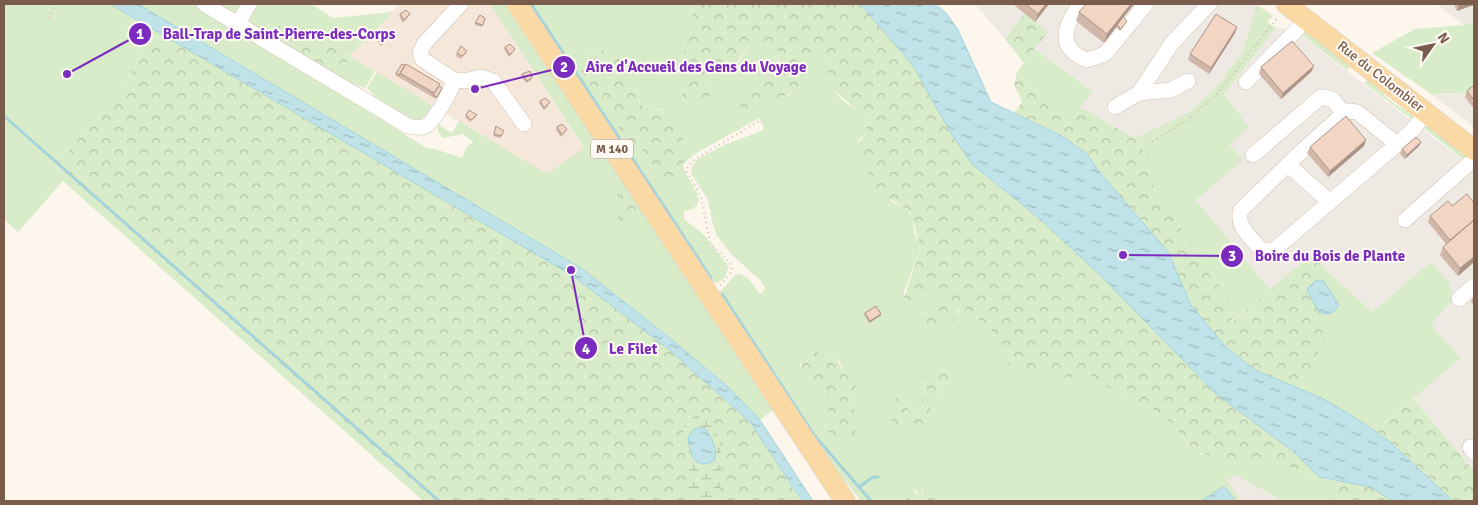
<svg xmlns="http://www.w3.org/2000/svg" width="1478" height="505" viewBox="0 0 1478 505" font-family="Signika,sans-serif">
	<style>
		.residential { fill: #f5e8da }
		.industrial { fill: #efe9e4 }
		.green { fill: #d8ecc9; fill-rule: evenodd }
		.forest { fill: url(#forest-crowns) }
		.wetland { fill: url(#wetland-marsh) }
		.water { fill: url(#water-ripples); stroke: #a5d3da }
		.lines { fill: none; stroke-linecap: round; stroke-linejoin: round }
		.stream { stroke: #a5d3da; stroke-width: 3 }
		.minor-casing { stroke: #d1beb0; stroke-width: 16 }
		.major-casing { stroke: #dad1cd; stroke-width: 21 }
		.path { stroke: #d9b8a5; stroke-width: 2; stroke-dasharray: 1 4; stroke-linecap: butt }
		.minor { stroke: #fff; stroke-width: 15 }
		.major { stroke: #fbd9a5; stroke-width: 20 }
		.wall { fill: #d1b7a8 }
		.shaded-wall { fill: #aa9588 }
		.building { fill: #f3d5c3; stroke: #aa9588 }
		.labels { text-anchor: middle; stroke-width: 4; stroke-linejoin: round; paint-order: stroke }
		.shield { fill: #fffaf3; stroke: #a28b7f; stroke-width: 1 }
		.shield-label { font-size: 12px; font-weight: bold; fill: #7a5c4d }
		.street-label { font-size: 14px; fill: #7a5c4d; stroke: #fffaf3 }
		.leader { fill: none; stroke: #7b2cbf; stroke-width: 2 }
		.callout-dot { fill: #7b2cbf; stroke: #fffaf3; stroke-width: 2 }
		.mark-label { font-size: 15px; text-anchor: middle; font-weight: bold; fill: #fff }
		.callout-label { font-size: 15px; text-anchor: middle; font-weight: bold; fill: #7b2cbf; stroke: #fffaf3; stroke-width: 4; stroke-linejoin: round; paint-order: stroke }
	</style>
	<defs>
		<pattern id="forest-crowns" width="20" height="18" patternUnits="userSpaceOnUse" patternTransform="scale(1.25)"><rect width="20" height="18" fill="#d8ecc9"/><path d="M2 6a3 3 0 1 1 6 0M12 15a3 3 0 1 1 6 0" fill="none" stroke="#b4c2a5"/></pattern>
		<pattern id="wetland-marsh" width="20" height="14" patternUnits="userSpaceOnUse" patternTransform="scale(1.25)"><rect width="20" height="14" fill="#d8ecc9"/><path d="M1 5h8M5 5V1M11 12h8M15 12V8" fill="none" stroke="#b4c2a5"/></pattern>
		<pattern id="water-ripples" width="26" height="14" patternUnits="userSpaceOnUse" patternTransform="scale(1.25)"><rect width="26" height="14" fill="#bfe3e8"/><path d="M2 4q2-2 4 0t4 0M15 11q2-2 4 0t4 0" fill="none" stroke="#a0bbbe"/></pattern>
	</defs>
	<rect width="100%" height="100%" fill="#fdf6ec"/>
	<path class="residential" d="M400 4H490L584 149 547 174 349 56Z"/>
	<path class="industrial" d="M975 4H1255L1257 5 1242 54 1214 89 1188 113 1135 138 1081 108 1093 92 1035 49 1048 32 1025 14 1005 39Z
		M1437 4H1474V21L1464 25Z
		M1276 28 1295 31 1474 169V471L1413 399 1461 358 1431 325V263L1372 312 1311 255 1270 290 1196 200 1242 160 1228 145 1249 127 1224 94Z
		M1474 89V127L1431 94 1470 93Z
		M1236 474 1283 501H1240L1226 480Z"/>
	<path class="green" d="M4 4H110L148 26 138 60 123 87 70 149C65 159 61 159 51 161L435 501H423L63 181 18 232 4 219Z
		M138 4H195L304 69 426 148 435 149 462 158 466 148 473 142 463 134 443 138 438 132V124L452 133 459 121 547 174 584 148 490 4H508L620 176 616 201 634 197 773 410 760 420 728 387 666 335 581 268Z
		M215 4H245L236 13Z
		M252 4H311L333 18 393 12 349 56 295 24 296 32 293 34 288 33 275 22 261 31 247 19Z
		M526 4H690L694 21 687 28 682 41 686 60 682 95 683 101 687 104 696 92 707 96 713 94 709 87 711 70 735 68 751 43 762 46 773 45 779 53 776 73 766 85 743 99 745 107 760 113 772 99 790 95 795 90 809 60 814 56 823 57C832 65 829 85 839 97 847 106 861 109 868 120L866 132 858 141 892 202 906 209 913 217 914 232 919 243 920 250 904 291V297L909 305 918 303 929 292H932L936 301 924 315 955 316 961 309 971 313 988 327 995 336 998 351 1004 361 1019 374 1035 371 1038 359C1048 364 1054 377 1069 378 1074 378 1080 374 1088 374L1125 399 1147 406 1156 412 1171 423 1189 445 1202 454 1285 466 1325 479 1340 481 1333 501H1283L1236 475 1227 480 1240 501H1235L1226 488H1221L1201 501H941L930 485 922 489 923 495 920 497 915 489 907 501H861L828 460 719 293 735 275 739 273 748 278 760 294 763 292 765 288 761 281 733 256 717 236 713 225 708 200 692 175 691 168 696 160 724 145 761 131 764 128 759 118 698 152 683 164C684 178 707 197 695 207 693 209 688 210 684 212V219L704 235 729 267 724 279 716 283 711 282ZM601 49 617 59 629 56C627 66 635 101 645 107 651 111 657 108 664 110 682 129 687 137 683 164L664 180 644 152 635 144 587 56 592 50ZM819 355 826 358 833 357 840 362 845 374 859 382C845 401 866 434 846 442L825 427 829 417 824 391 800 366 802 361ZM930 366 937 370 945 371 944 389 934 395 924 427 893 400 906 402 909 411 917 412 925 389 922 378Z
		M1257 5 1273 16 1267 22 1276 28 1224 94 1249 127 1229 145 1243 160 1196 200 1270 290 1231 322 1228 298 1154 188 1139 136 1188 113 1214 89 1242 54Z
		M1474 21V89L1470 93 1431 94 1372 53 1415 29 1464 25Z
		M1307 31 1350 66 1347 70 1300 34Z
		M1035 49 1093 92 1068 124 1040 98 1017 72Z
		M354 59 375 71 365 88 350 84 331 72Z
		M377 72 433 106 427 114 420 120 409 118 377 99 367 88Z
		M1369 79 1380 86C1381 98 1403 108 1413 116V120L1364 83Z
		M1425 123 1466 155 1464 160 1421 126Z
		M1431 262 1449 283 1454 298 1431 325 1461 358 1382 425 1368 426 1326 400 1300 390C1325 355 1327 322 1318 281L1329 272 1372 312Z"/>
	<path class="forest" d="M690 4H860L912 64 973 165 1040 219 1099 274 1216 394 1294 452 1319 477 1285 466 1211 456 1195 451 1171 423 1156 412 1147 406 1125 399 1088 374C1080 374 1074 378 1069 378 1052 377 1049 365 1038 359L1035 371 1019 374 1004 361 998 351 995 336 988 327 971 313 960 309C955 313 956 318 952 322 944 332 931 324 922 323L928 310 936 301 932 292H929L918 303 909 305 904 297 920 250C920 246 912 215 911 213L879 191 860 160 857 146 866 132 868 119 835 91 829 78 827 61 819 56 809 60C798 83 802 95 772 99L760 113 735 105C753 88 781 83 779 53L773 45 762 46 751 43 730 72 725 74 715 68 711 70 709 87 713 94 703 100 701 95 696 93 691 102 685 104 682 95 686 60 682 41 687 28 694 21Z
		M1025 13 1048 32 1024 63 1005 39Z
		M275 22 288 33 293 34 296 29 294 23 354 59 331 72 261 31Z
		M148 26 573 276 667 348 750 422 801 501H435L50 160C61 160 65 159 70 149L123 87 138 60Z
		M596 49H601L617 59 629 55C627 64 635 96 641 104 649 114 663 105 672 116 686 132 692 169 671 182L664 180 644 152 623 135 581 71 584 56Z
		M1017 72 1040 98 1068 124 1081 108 1135 138 1139 136 1154 188 1228 298 1232 322 1311 255 1329 272 1318 281C1327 322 1325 355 1300 390L1255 370 1219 340 1191 305 1168 252 1097 169C1078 139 1045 127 1014 113L1022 102 1014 84Z
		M620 176C630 190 641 205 636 223 630 227 622 225 618 219L616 201Z
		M809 351H815L826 358H836L845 374 850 376 854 373 861 380C843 399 865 426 851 440L836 444 825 427 829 417 824 391 805 380 800 373 804 354Z
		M929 366 937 370 949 372 953 380 948 387 936 393 924 427 909 431 893 422 886 413 893 400 899 396 904 398 909 411 917 412 925 389 921 373Z
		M1413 399 1474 471V501H1453L1390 442 1368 426 1382 425Z
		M1340 481 1371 487 1392 501H1333Z
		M926 484 930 485 941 501H907L905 492 911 488 920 497 923 495V485Z"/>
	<path class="wetland" d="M698 415H704C726 437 726 473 715 501H685L690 475 683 429 686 421Z"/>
	<path class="water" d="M110 4H138L581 268 666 335 728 387 760 420 813 501H802L750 422 667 348 573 276Z
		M860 4H936L947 14 958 30 991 102 1062 136 1087 154 1097 169 1168 252 1191 305 1225 346 1255 370 1326 400 1368 426 1390 442 1453 501H1392L1371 487 1319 477 1294 452 1216 394 1099 274 1040 219 973 165 952 135 912 64Z
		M1323 280 1339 305C1334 314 1328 315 1319 313L1307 289 1315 281Z
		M700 427 706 429C712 439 718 449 714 461 693 471 690 453 688 437L693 430Z
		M1223 487 1226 488 1235 501H1201Z"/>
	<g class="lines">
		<path class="stream" d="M531 4 711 278
			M4 116 439 501
			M722 294 814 435 871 501
			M859 487 873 477H878"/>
		<defs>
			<path id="minor" d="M204 4 408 126C413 127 419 128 424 127 434 123 451 91 454 80
				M461 4 424 44 420 53 422 59 454 80 466 81 480 77 493 81 524 124
				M1081 4C1064 25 1056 48 1087 60L1105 54 1146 4
				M238 24 249 4
				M1246 82 1307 19
				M1139 93 1171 90 1188 81
				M1115 107 1139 93 1172 43 1209 4
				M1397 144 1357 112 1349 111 1344 113 1303 150 1241 210C1235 226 1252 238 1261 250H1274L1409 134 1427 112
				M1253 155 1321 97 1332 99 1344 113
				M1288 165 1330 202
				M1405 220 1474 159
				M1459 299 1474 286
				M1470 447 1474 452"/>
			<path id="major" d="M517 4 845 501
				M1286 4 1474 150"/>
		</defs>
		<use href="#minor" class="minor-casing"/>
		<use href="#major" class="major-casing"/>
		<path class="path" d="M48 17 57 4
			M1148 144 1188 120 1218 93 1278 17
			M720 285 730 274 732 269 730 263 710 243 701 196 686 170 692 161 759 121"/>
		<use href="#minor" class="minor"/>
		<use href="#major" class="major"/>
	</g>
	<path class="wall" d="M1013 4H1049L1035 22Z
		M1134 4 1123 18 1126 23 1120 31 1116 27 1104 43 1076 21 1079 12Z
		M1454 4H1474L1457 11Z
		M400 14H410L409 16 403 23 399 16Z
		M485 18 482 27 475 25V23Z
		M1237 27 1235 33 1209 74 1188 60 1190 54Z
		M378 37H388L387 39 381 46 377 39Z
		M505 47 514 51 509 57 504 49Z
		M457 53H466L461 59 456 56Z
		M402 64 442 88 436 99 395 75Z
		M1314 66 1311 72 1281 99 1259 74 1261 67Z
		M522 74 531 80 526 83 521 76Z
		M1474 85V109L1465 97 1467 91Z
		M540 101 549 105 544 110 539 103Z
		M466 115H477L476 117 470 122 465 117Z
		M496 126 503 133 500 138 493 136Z
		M557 127 566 131 561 137 556 130Z
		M1421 142 1419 146 1405 159 1400 154 1402 149Z
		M1364 146 1328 177 1307 153 1310 147Z
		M1474 203V262L1458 276 1440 255 1443 247 1446 244 1428 222 1430 216 1452 206Z
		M1474 294V306L1471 302Z
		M865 313 881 314 880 316 869 323 864 315Z"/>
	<path class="shaded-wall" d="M1046 4H1049L1035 22 1038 14Z
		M1131 4H1134L1117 25 1116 27 1104 43 1107 34Z
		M1459 4H1474V5L1457 11Z
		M1237 27 1235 33 1209 74 1211 68Z
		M1314 66 1311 72 1281 99 1283 93Z
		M1366 140 1364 146 1328 177 1330 171Z
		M1421 142 1419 146 1405 159 1407 155Z
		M1474 257V262L1458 276 1460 268Z
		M881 314 880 316 869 323 870 321Z"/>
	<path class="building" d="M1026 4H1046L1038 14Z
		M1086 4H1131L1107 34 1079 12Z
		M406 10 410 14 404 20 400 14Z
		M1216 14 1237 27 1211 68 1190 54Z
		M480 15 485 18 483 25 475 23Z
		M1123 17 1127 21 1121 29 1117 25Z
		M383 32 388 37 382 44 378 37Z
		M1292 41 1314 66 1283 93 1261 67Z
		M510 44 515 49 510 55 505 47Z
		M461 46 467 51 462 56 457 53Z
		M402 64 405 65 399 75 396 73Z
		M406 64 440 84 434 93 400 73Z
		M530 71 532 78 527 81 522 74Z
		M1474 85V100L1467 91Z
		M439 86 442 88 437 97 433 95Z
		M545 98 550 102 544 108 540 101Z
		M469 110 477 115 471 120 466 115Z
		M1346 116 1366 140 1330 171 1310 147Z
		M562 124 567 129 562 135 557 127Z
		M496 126 504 131 501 136 494 134Z
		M1416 137 1421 142 1407 155 1402 149Z
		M1467 194 1474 203V220L1450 240 1430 216 1448 201 1452 206Z
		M1474 220V257L1460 268 1443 247Z
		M876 306 881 314 870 321 865 313Z"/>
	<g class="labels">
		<rect class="shield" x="591" y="139.5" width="42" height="19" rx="4"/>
		<g class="shield-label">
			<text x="612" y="153">M 140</text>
		</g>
		<g class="street-label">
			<text transform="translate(1381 76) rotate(38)" y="5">Rue du Colombier</text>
		</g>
	</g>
	<path class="leader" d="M67 74L140 34M475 89L564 67M1123 255L1232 256M571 270L586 348"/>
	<g class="callout-dot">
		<circle cx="67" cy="74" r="5"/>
		<circle cx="475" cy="89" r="5"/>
		<circle cx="1123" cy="255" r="5"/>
		<circle cx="571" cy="270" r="5"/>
		<circle cx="140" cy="34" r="12"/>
		<circle cx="564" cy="67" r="12"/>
		<circle cx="1232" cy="256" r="12"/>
		<circle cx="586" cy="348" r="12"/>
	</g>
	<g class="mark-label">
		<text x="140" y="39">1</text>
		<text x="564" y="72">2</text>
		<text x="1232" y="261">3</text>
		<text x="586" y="354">4</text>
	</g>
	<g class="callout-label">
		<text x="279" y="39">Ball-Trap de Saint-Pierre-des-Corps</text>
		<text x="696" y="72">Aire d'Accueil des Gens du Voyage</text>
		<text x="1330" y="261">Boire du Bois de Plante</text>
		<text x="633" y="354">Le Filet</text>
	</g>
	<rect width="1478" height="505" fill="none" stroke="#7a5c4d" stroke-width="10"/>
	<g transform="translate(1433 45) rotate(57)" stroke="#fffaf3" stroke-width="4" paint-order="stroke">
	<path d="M0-4L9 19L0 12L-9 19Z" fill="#7a5c4d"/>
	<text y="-8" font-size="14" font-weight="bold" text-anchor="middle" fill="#7a5c4d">N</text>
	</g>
</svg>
